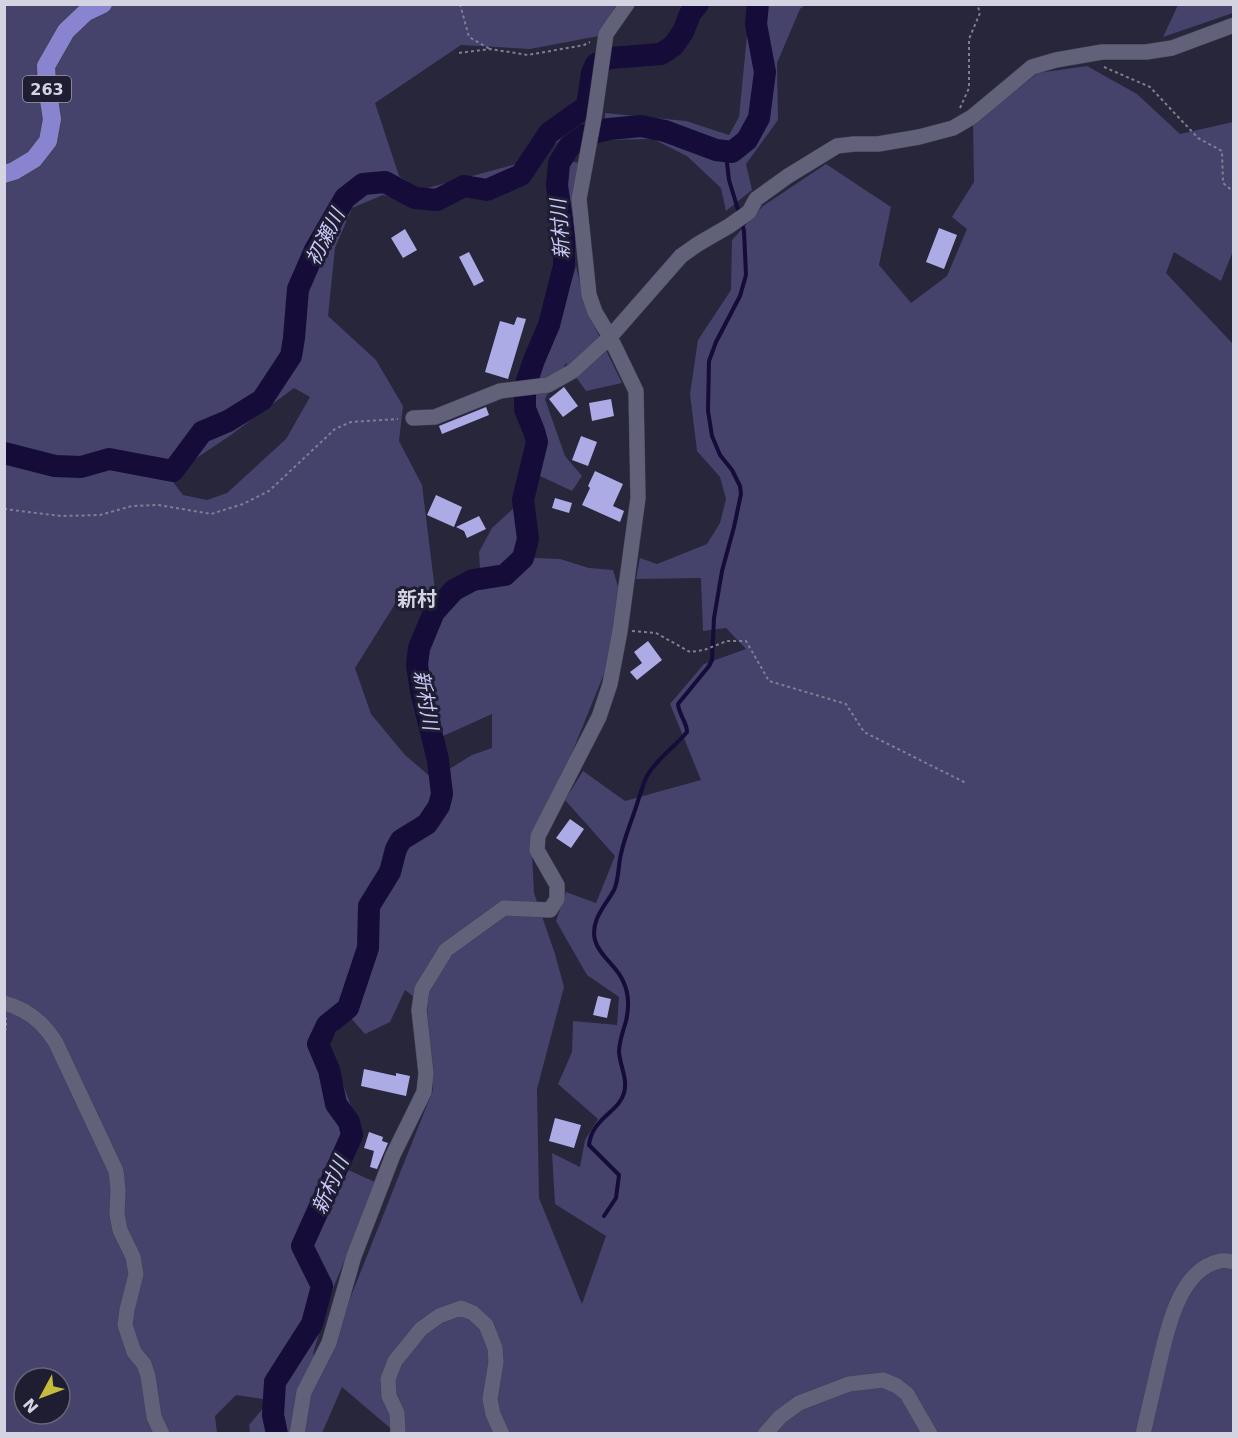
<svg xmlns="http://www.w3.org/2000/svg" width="1238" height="1438" viewBox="0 0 1238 1438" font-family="'DejaVu Sans','Noto Sans JP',sans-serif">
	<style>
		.green { fill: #45426c; fill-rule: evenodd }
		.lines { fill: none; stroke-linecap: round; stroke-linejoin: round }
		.stream { stroke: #150c3a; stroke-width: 4 }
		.river { stroke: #150c3a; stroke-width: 22 }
		.building { fill: #adabe6 }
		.street-casing { stroke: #434254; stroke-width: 16 }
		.highway-casing { stroke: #434254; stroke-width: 20 }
		.path { stroke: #807f91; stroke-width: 2; stroke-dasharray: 3 3; stroke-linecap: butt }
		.street { stroke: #62617a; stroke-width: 15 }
		.highway { stroke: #8984d0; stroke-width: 18 }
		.labels { text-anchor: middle; stroke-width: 6; stroke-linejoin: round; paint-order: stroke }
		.shield { fill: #1e1d31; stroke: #9d9cac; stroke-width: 1.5 }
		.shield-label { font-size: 16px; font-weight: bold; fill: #d3d3e1 }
		.water-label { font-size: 20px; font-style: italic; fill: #cac9fa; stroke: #1e1d31 }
		.neighbourhood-label { font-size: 20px; font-weight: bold; fill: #d3d3e1; stroke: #1e1d31 }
	</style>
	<rect width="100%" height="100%" fill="#27263b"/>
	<path class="green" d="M5 5H616L599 36 530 49 461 45 375 103 399 176 420 190 516 164 545 127 577 103 591 110 553 146 529 178 489 201 463 194 438 209 383 195 352 208 335 248 328 316 376 360 403 406 399 441 422 485 435 590 423 606 395 604 355 668 371 714 405 755 433 779 472 755 492 748V714L441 737 424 704 418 657 434 618 463 593 517 578 534 558 560 559 589 568 613 570 619 590 608 664 569 760 531 836 534 893 555 954 564 987 537 1089 539 1198 582 1304 606 1236 555 1204 552 1153 580 1167 585 1140 598 1119 558 1084 572 1052 573 1021 617 1025 619 997 587 975 556 921 566 892 596 903 615 856 565 800 583 771 625 801 701 780 670 704 704 664 746 649 726 628 703 631 701 578 636 579 640 558 657 564 707 544 720 523 726 499 720 477 697 451 690 394 698 340 731 290 732 240 763 206 826 164 891 207 879 265 911 303 947 276 967 229 952 217 974 182 973 124 1038 73 1087 66 1137 94 1180 134 1233 122V251L1221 281 1174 252 1166 273 1233 344V1433H396L342 1387 322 1433H250L249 1425 270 1400 236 1395 215 1416 217 1433 5 1434ZM294 388 310 397 286 439 227 493 207 500 183 495 170 478 189 463 231 435ZM405 990 427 1007 433 1090 322 1369 313 1354 331 1293 377 1183 346 1169 360 1140 355 1117 328 1043 349 1016 365 1034 390 1022ZM24 1378H60V1414H24Z
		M750 5H805L800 9 777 63 778 120 746 164 752 190 726 211 721 188 687 156 653 139 605 140V113L686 121 729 135 739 117Z
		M1178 5H1233V13L1163 37Z
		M568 161 580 163 577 233 572 234 565 190Z
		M576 266 586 309 622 383 586 391 566 363 545 399 565 456 582 476 572 491 538 475 542 443 531 407 530 391 552 342Z
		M515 507 522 542 503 568H480L479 552 492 528Z"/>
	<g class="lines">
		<path class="stream" d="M732 152 727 163 729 180 739 213
			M604 1216 616 1198 619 1175 589 1145C592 1118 619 1112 624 1093 628 1079 620 1066 619 1052 619 1041 623 1032 626 1021 629 1008 629 993 623 981 617 966 599 956 595 940 590 920 606 905 614 890 619 880 618 865 621 854 624 839 630 825 635 810 639 799 642 786 647 776 657 758 674 748 687 732 687 722 679 715 678 704L709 666 712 660 714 618 722 571 734 527 741 494 740 486 732 470 720 455 712 436 708 411 709 361 716 342 740 296 746 275 744 231 742 223"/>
		<path class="river" d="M4 453 55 466 81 467 109 459 173 471 202 432 228 421 262 400 291 356 294 338 298 289 315 250 345 198 363 184 385 182 415 198 437 200 464 186 487 190 521 175 549 133 587 106 592 73 596 64 610 58 661 54 673 46 683 32 690 14 698 4
			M277 1434 273 1415 275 1382 312 1324 322 1286 302 1246 352 1135 349 1122 336 1104 329 1070 318 1044 327 1025 348 1008 368 948 369 906 390 872 396 849 401 840 427 824 439 806 442 794 438 760 421 691 417 665 419 648 434 612 454 590 473 580 505 575 523 558 528 539 523 500 537 442 534 431 525 409V387L534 360 549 325 564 266V232L557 186 559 163 570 146 585 135 609 129 641 126 665 131 716 150 732 152 747 140 759 118 765 72 756 24 758 4"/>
	</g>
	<path class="building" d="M939 228 957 235 944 269 926 262Z
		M405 229 417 250 403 258 391 238Z
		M469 252 484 281 474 286 459 257Z
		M517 317 526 319 508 379 485 372 500 321 514 325Z
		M564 387 578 406 563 417 549 399Z
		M611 399 614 416 592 421 589 403Z
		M486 407 489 415 442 434 439 426Z
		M581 436 597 442 588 466 572 460Z
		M595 471 623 484 613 506 624 511 620 522 582 505 590 488 588 486Z
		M436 495 462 507 454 527 427 515Z
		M555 498 572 503 569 513 552 508Z
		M479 516 486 529 467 538 464 531 456 527Z
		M648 641 662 660 637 680 630 672 642 663 634 652Z
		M570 819 584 829 571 848 556 838Z
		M598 996 611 999 607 1018 593 1015Z
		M364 1069 396 1076V1073L410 1076 406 1096 361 1086Z
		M555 1118 581 1125 574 1148 549 1141Z
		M369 1132 383 1137 382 1141 388 1143 377 1169 370 1167 374 1151 364 1148Z"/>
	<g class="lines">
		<defs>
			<path id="street" d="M413 418 435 417 500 391 548 385 573 371 610 337 681 256 698 244 729 226 749 212 756 199 788 176 837 146 854 144H878L919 137 953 128 972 117 1032 67 1056 60 1102 52H1146L1172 48 1234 25
				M4 1003C28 1009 44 1023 56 1043L116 1171 118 1189 117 1214 120 1230 133 1257 136 1274 127 1310 125 1325 134 1352 144 1364 148 1376 154 1417 162 1434
				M297 1434 304 1392 329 1343 354 1256 393 1155 424 1092 426 1073 419 1010 422 989 446 950 504 908 550 910 557 899V885L537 850 538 836 599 717 610 684 620 631 638 498 636 391 610 337 595 312 589 295 579 199 594 118 606 34 627 4
				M398 1434 397 1413 389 1396 388 1379 395 1361 421 1329 439 1316 461 1308 473 1313 486 1325 495 1348 496 1362 490 1399 493 1414 502 1434
				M765 1434 780 1417 799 1403 849 1384 883 1380 897 1386 907 1394 930 1434
				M1143 1434C1148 1412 1153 1391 1158 1369 1166 1335 1178 1269 1220 1261 1224 1260 1229 1261 1234 1262"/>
			<path id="highway" d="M4 174 14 171 34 159 48 141 52 119 47 87 46 66 66 31 86 12 103 4"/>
		</defs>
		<use href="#street" class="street-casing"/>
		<use href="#highway" class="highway-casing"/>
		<path class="path" d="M460 4 469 37 490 49
			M459 53 490 49 528 55 584 45 590 42
			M1104 67 1150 87 1198 138 1222 151 1223 183 1234 192
			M960 108 969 88V39L980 13 977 4
			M4 509 61 516 100 515 132 506 158 505 211 514 243 504 269 491 335 429 351 422 398 419
			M632 631 656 633 690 652 704 650 727 641H746L769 681 846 704 864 732 966 783
			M4 1031 6 1029V1018"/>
		<use href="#street" class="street"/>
		<use href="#highway" class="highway"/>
	</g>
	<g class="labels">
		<rect class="shield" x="23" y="76" width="48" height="26" rx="4.5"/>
		<g class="shield-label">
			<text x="47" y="95">263</text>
		</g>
		<g class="water-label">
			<text transform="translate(560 229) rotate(-94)" y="7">新村川</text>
			<text transform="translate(325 237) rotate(-63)" y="7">初瀬川</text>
			<text transform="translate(426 700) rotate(80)" y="7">新村川</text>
			<text transform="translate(330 1185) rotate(-66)" y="7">新村川</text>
		</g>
		<g class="neighbourhood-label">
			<text x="417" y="606">新村</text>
		</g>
	</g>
	<rect width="1238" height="1438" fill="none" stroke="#d3d3e1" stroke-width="12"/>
	<g transform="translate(42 1396) rotate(229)"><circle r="28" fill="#1e1d31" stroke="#666677" stroke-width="1.5"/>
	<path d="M0-4.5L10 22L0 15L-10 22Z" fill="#c5bc3d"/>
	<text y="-9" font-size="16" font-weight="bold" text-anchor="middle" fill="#d3d3e1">N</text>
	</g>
</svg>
